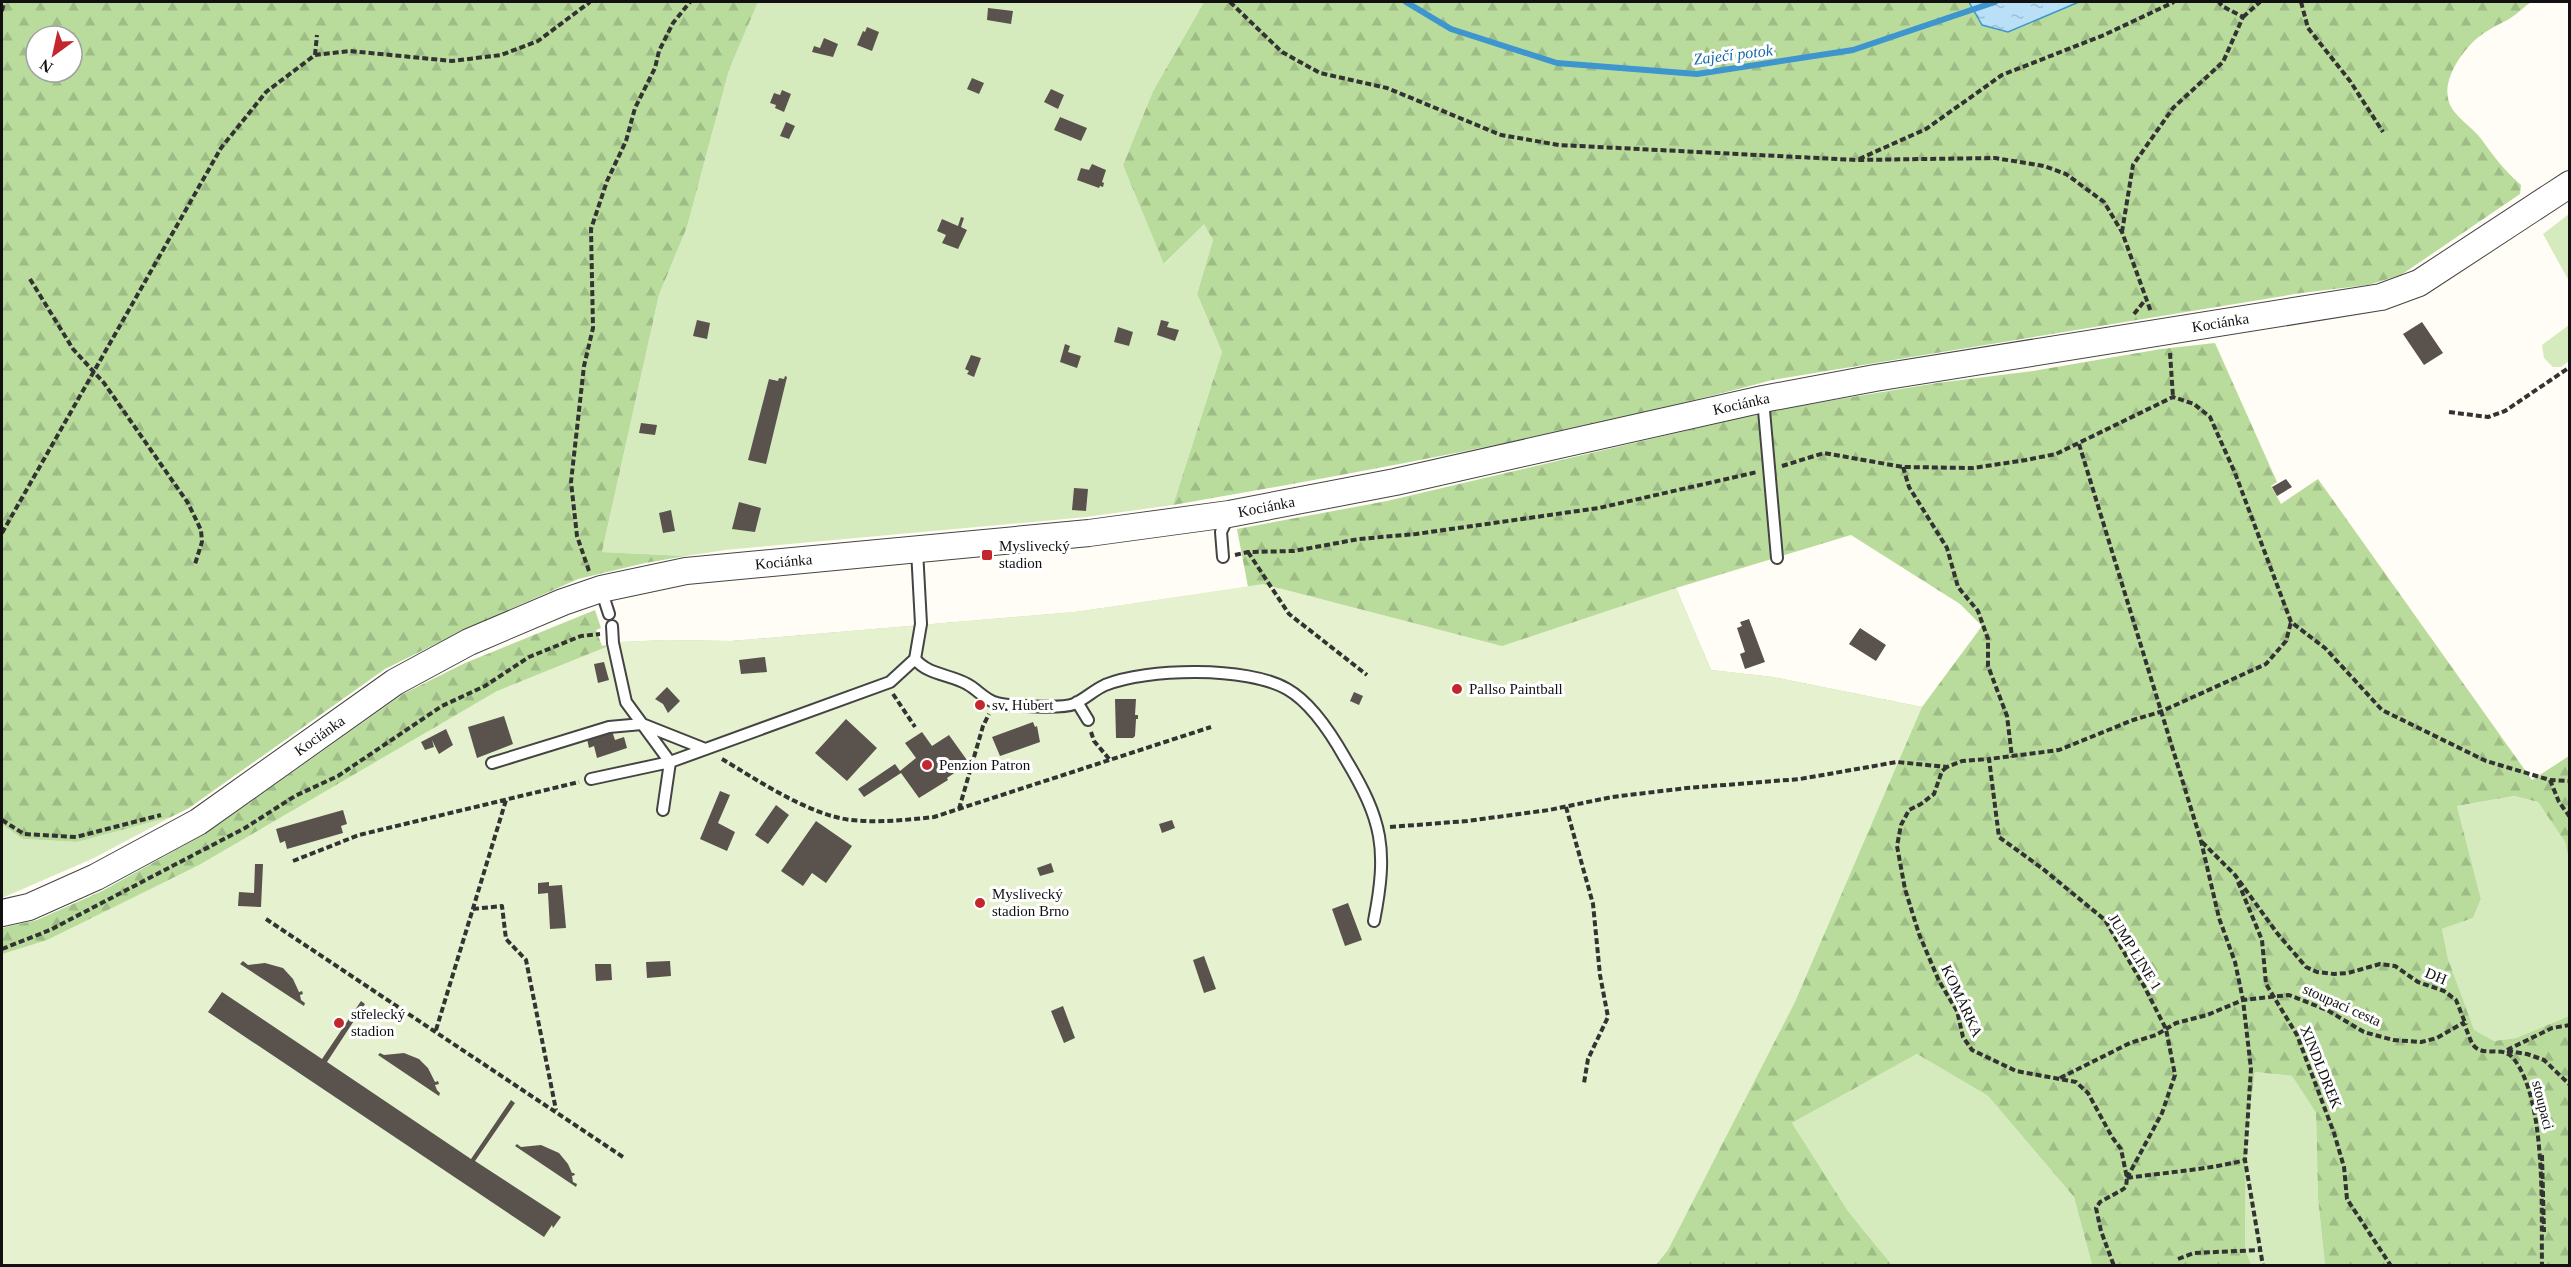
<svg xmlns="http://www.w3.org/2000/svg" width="2571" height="1267" viewBox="0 0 2571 1267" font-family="'Times New Roman',serif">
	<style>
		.grass { fill: #d5ebbd }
		.forest { fill: url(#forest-firs); fill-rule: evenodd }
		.pitch { fill: #e6f2cf }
		.water { fill: url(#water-ripples); stroke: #3f96cf; stroke-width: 1.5 }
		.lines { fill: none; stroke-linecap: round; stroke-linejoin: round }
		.stream { stroke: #3f96cf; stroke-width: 6 }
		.building { fill: #5a524d }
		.service-casing { stroke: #444; stroke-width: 14 }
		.tertiary-casing { stroke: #444; stroke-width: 28 }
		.path { stroke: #333; stroke-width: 4; stroke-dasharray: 6 3; stroke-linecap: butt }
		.service { stroke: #fff; stroke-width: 10 }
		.tertiary { stroke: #fff; stroke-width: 26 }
		.poi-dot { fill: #c4262e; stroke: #fff; stroke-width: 2 }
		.labels { text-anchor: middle; stroke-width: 6; stroke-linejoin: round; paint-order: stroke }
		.street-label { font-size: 15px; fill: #111; stroke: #fff }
		.poi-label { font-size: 15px; fill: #111; stroke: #fff; text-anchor: start }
		.water-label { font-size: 16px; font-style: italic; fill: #1768a6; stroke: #fff }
	</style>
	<defs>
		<pattern id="forest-firs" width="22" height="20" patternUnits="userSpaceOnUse" patternTransform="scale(1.5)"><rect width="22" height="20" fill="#b9dc9c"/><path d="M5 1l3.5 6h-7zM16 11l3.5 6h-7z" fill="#9ebc85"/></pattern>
		<pattern id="water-ripples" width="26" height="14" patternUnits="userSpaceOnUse" patternTransform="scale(1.5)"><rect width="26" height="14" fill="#b9e0f7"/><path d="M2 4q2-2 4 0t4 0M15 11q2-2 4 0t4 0" fill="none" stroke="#9ebfd3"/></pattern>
	</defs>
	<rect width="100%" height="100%" fill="#fffdf5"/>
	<path class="grass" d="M758 2H1204L1153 91 1123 165 1165 264 1204 223 1213 240 1197 294 1222 352 1173 505 1086 517 725 550 686 556 602 552 659 295 687 227 729 70Z
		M2569 214V281L2543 234Z
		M2569 325V361L2561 367H2553L2544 358 2542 345Z
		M2514 796 2538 802 2565 842 2569 861V1016L2516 1038 2494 1041 2473 1030 2448 959 2442 929 2473 918 2481 899 2457 806Z
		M171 817 94 858 2 898V825L23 839 77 842Z
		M1917 1054 1988 1096 2074 1197 2092 1265H1892L1848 1211 1792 1123Z
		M2255 1072 2292 1076 2316 1113 2318 1199 2325 1265H2251L2245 1250 2246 1135Z"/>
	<path class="forest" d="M2 2H758L729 70 687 227 659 295 602 552 686 556 645 563 578 579 464 630 385 669 189 808 171 817 77 842 23 839 2 825ZM36 36H72V72H36Z
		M1204 2H2531C2524 7 2517 14 2509 19 2496 26 2481 33 2471 44 2456 60 2438 89 2453 110 2461 121 2474 129 2482 140 2494 157 2505 171 2521 185L2520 194 2401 275 2368 285 2301 293 1772 380C1575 433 1374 470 1173 505L1222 352 1197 294 1213 240 1204 224 1164 264 1123 165 1153 91Z
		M2215 343 2277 482 2271 486 2281 504 2318 479 2532 780 2569 756V861L2565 842 2538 802 2514 796 2457 806 2481 899 2473 918 2442 929 2448 959 2474 1030 2494 1041 2516 1038 2569 1016V1265H2325L2318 1199 2316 1113 2292 1076 2255 1072 2246 1135 2245 1249 2251 1265H2092L2074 1197 1988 1096 1917 1054 1792 1123 1848 1211 1892 1265H670L2 964V928L37 920 102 891 205 834 403 694 465 663 595 610 601 628 596 630 602 646 621 642 665 640 731 641 1075 612 1248 587 1237 529 1387 501 1774 410 1937 383 2033 371 2161 349ZM1851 535 1960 604 1982 626 1922 707 1773 677 1711 670 1676 588Z"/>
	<path class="pitch" d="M1263 584 1502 646 1676 588 1711 670 1773 677 1922 707 1795 1002 1668 1250 1656 1265 2 1266V954L47 940 199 865 497 691 606 647V645L621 642 665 640 731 641 1075 612Z"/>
	<path class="water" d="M1969 2H2079L2008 32 1982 25Z"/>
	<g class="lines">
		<path class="stream" d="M1406 2 1451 29 1557 63 1697 74 1853 50 1995 2"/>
	</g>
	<path class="building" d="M988 8 1013 11 1011 24 987 20Z
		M867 27 879 32 872 51 857 45 863 31 865 32Z
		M824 38 838 44 833 57 812 52 814 46 820 48Z
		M972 78 984 83 979 94 967 89Z
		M1051 89 1064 95 1058 109 1044 102Z
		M782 90 791 94 784 112 775 108 776 105 770 103 774 93 780 95Z
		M1060 117 1087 128 1081 141 1054 130Z
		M786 122 795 126 789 139 780 136Z
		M1092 164 1106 170 1102 182 1104 183 1103 187 1100 186 1099 188 1077 180 1081 168 1089 170Z
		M961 217 964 218 961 227 967 230 958 249 942 243 946 235 937 231 942 219 958 226Z
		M697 320 710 323 707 339 693 336Z
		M1161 320 1169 322 1167 327 1179 330 1175 341 1157 335Z
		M2422 322 2443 353 2424 365 2403 334Z
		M1118 327 1133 332 1129 346 1114 342Z
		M1065 344 1070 346 1068 352 1081 356 1077 368 1060 362Z
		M971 355 981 358 974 377 967 374 969 371 965 369Z
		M785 376 787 377 766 464 748 460 769 379 778 381 779 378 784 379Z
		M641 423 657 425 655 435 639 433Z
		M2286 479 2292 487 2277 496 2272 487Z
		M1074 488 1088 489 1086 511 1072 510Z
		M739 502 761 508 755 532 732 529Z
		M671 510 675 531 663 533 659 513Z
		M1749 619 1765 662 1745 669 1740 654 1745 652 1737 628 1742 626 1740 622Z
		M1860 628 1886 645 1876 661 1849 644Z
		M765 657 767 672 741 674 739 660Z
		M604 662 609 680 598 683 594 664Z
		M667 687 680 701 668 713 663 704 655 699Z
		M1354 692 1363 696 1359 705 1350 701Z
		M1115 699H1136L1135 715H1138V719H1136L1135 736 1133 738H1116Z
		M504 716 513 744 477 758 468 727Z
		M846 719 877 748 847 781 815 753Z
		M1033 722 1035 727 1037 726 1040 742 1000 756 992 737Z
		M446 729 453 745 439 754 432 740 434 747 425 750 421 742Z
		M612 731 615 740 624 737 627 748 597 758 594 746 589 748 587 739Z
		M922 732 932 746 949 735 969 763 947 778 948 780 919 798 901 773 864 797 858 789 895 764 900 771 916 758 905 743Z
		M720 791 730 795 718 823 735 832 727 851 700 839Z
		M776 805 789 815 768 844 755 835Z
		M343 810 347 824 341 826 343 833 287 849 285 841 280 843 276 829Z
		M1172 820 1175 828 1162 833 1159 824Z
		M816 821 852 846 826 883 812 873 803 886 781 871Z
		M1051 863 1054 872 1040 876 1037 868Z
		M255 864H263L261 907 238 906 239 892 254 893Z
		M549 882V886L562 885 566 928 550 929 548 893 538 894V883Z
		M1348 903 1362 940 1345 946 1332 909Z
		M1204 956 1216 989 1204 993 1193 960Z
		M243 961 248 965 265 963 283 968 293 979 299 992 302 991 303 994 300 995 301 1000 305 1003 304 1006 240 964Z
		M670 961 671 976 647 978 646 962Z
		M595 964H611L612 980 596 981Z
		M222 992 322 1059 361 1001 365 1004 327 1062 471 1159 511 1100 515 1103 475 1161 561 1217 553 1228 552 1225 544 1237 208 1012Z
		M1063 1006 1075 1038 1064 1043 1051 1011Z
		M380 1053 384 1055 404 1053 419 1059 428 1068 435 1082 438 1081 439 1084 435 1085 437 1090 440 1093 439 1096 378 1055Z
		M517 1144 521 1147 541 1145 559 1153 568 1164 572 1173H574L575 1175 572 1176 573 1182 577 1184 576 1187 515 1146Z"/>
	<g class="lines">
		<defs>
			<path id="service" d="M1763 399 1777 558
				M1223 557 1221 532 1229 515
				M601 589 609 614
				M915 659C928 675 949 674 967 684 977 689 986 701 997 703 1010 706 1062 709 1074 704 1085 699 1094 690 1105 685 1147 668 1247 666 1287 689 1310 702 1332 735 1345 758 1383 821 1388 849 1374 921
				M1077 702 1088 720
				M492 763 609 727 642 724 705 749
				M591 779 670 762 626 702 613 643 612 626
				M663 810 670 762 890 682 915 659 921 624 917 550"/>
			<g id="tertiary">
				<path id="s1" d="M2 913 29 907 96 877 198 822 395 682 469 642 563 602 601 589 686 571 1089 533 1229 514 1395 482 1763 399 1875 378 2381 297 2419 283 2570 184"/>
			</g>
		</defs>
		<use href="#service" class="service-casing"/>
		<use href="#tertiary" class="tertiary-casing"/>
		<path class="path" d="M1230 2 1282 52 1320 73 1387 88 1501 135 1559 145 1857 160 1995 158 2044 166 2066 174 2104 202 2122 232 2151 312
			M2301 2 2308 28 2350 81 2383 132
			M2 11 4 2
			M2243 17 2260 2
			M315 55 317 35
			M1859 159 1926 129 2002 75 2104 35 2174 2
			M2122 232 2133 165 2173 108 2223 62 2243 17 2222 6 2219 2
			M30 279 73 349 104 383 188 503 201 530 202 542 195 564
			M2134 314 2146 299
			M2170 353 2173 397
			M2449 412 2488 417 2505 411 2570 367
			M2079 444 2201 841 2219 918 2235 962 2243 1000 2251 1069 2245 1160 2263 1266
			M1782 466 1824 453 1903 467 1973 468 2026 460 2056 454 2173 397 2194 404 2210 417 2235 473 2291 622 2325 648 2382 710 2486 761 2550 780 2570 781
			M1903 467 1909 487 1947 548 1958 587 1978 611 1988 639V666L2007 716 2012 757
			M2 533 221 148 266 92 315 55 350 51 452 61 501 55 538 41 590 2
			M1248 552 1289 614 1367 675
			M1235 555 1248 552 1294 551 1359 539 1416 534 1599 508 1757 472
			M589 571 577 536 571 482 584 366 593 328 591 229 607 181 626 141 635 108 655 68 659 51 673 23 690 2
			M893 694 915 727
			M1091 732 1094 741 1110 760
			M722 759C759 781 809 815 851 820 879 823 906 820 934 817L1211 727
			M1947 767 1942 771 1934 794 1921 804 1909 810 1901 825 1897 846 1905 889 1919 934 1939 981 1957 1011 1963 1037 1972 1050 2016 1071 2076 1082 2088 1093 2112 1137 2121 1149 2127 1178 2126 1187 2122 1190 2100 1202 2096 1208 2101 1231 2114 1266
			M2550 780 2559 802 2570 817
			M1566 807 1593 904 1600 975 1608 1017 1588 1059 1584 1083
			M959 809 983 726 989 714
			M2 820 24 834 76 837 161 815
			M1390 827 1467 821 1549 810 1612 797 1687 788 1800 779 1897 762 1947 767 1962 761 1989 759
			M2202 842 2235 875 2277 933 2306 967 2317 972 2334 974 2348 973 2380 964 2395 966 2418 982 2444 991 2456 1000 2466 1025
			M293 861 359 835 579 782
			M2238 882 2262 940 2266 984 2297 1035 2334 1133 2344 1167 2347 1199 2391 1266
			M473 909 502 906 506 939 526 960 556 1110
			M266 919 623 1157
			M2 949 50 930 245 828 295 796 338 776 442 706 485 686 529 657 581 636 600 634
			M436 1030 506 800
			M2507 1050 2552 1028 2570 1025
			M2507 1051 2527 1054 2544 1060 2570 1085
			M2060 1078 2130 1043 2156 1035 2176 1023 2207 1015 2243 1000 2289 995 2327 1010 2364 1032 2393 1040 2421 1042 2437 1038 2463 1023C2468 1030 2469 1041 2475 1047 2486 1057 2502 1045 2513 1058 2547 1099 2541 1212 2542 1266
			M2570 1125V1134
			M2570 1135V1148
			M2542 1155 2544 1232
			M2127 1178 2162 1113 2175 1075 2166 1029 2144 986 2105 920 2043 869 1999 837 1989 759 2059 750 2133 720 2160 712 2266 664 2286 641 2291 622
			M2127 1178C2167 1172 2207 1170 2245 1160
			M2178 1259 2194 1253 2260 1250"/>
		<use href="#service" class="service"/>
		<use href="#tertiary" class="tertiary"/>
	</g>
	<g class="poi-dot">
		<rect x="981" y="549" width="12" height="12" rx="3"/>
		<circle cx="1457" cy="689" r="6"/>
		<circle cx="980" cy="705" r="6"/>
		<circle cx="927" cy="765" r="6"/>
		<circle cx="980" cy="903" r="6"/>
		<circle cx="339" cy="1023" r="6"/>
	</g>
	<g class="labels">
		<g class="street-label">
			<text dy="5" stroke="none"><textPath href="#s1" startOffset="2328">Kociánka</textPath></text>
			<text dy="5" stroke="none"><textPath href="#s1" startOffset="1842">Kociánka</textPath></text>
			<text dy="5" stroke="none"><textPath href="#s1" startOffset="1356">Kociánka</textPath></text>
			<text dy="5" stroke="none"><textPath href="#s1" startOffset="870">Kociánka</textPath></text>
			<text dy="5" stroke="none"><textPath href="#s1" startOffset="366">Kociánka</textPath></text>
			<text transform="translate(2135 952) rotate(58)" y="5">JUMP LINE 1</text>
			<text transform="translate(2436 976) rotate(22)" y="5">DH</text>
			<text transform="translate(1962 1001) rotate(65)" y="5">KOMÁRKA</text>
			<text transform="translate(2342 1005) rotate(24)" y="5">stoupaci cesta</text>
			<text transform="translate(2321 1067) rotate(68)" y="5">XINDLDREK</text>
			<text transform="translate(2543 1105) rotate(76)" y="5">stoupaci</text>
		</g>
		<g class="poi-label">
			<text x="999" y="551">Myslivecký<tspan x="999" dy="17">stadion</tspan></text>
			<text x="1469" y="694">Pallso Paintball</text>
			<text x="992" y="710">sv. Hubert</text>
			<text x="939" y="770">Penzion Patron</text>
			<text x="992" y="899">Myslivecký<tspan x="992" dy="17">stadion Brno</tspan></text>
			<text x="351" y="1019">střelecký<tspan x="351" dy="17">stadion</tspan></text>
		</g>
		<g class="water-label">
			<text transform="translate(1733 54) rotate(-7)" y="6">Zaječí potok</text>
		</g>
	</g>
	<rect width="2571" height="1267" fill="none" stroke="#111111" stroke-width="6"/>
	<g transform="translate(54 54) rotate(213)"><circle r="28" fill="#ffffff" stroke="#a0a0a0" stroke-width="1.5"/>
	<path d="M0-4.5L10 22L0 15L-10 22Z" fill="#c4262e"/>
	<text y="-9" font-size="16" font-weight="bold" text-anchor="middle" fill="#111111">N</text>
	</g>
</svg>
